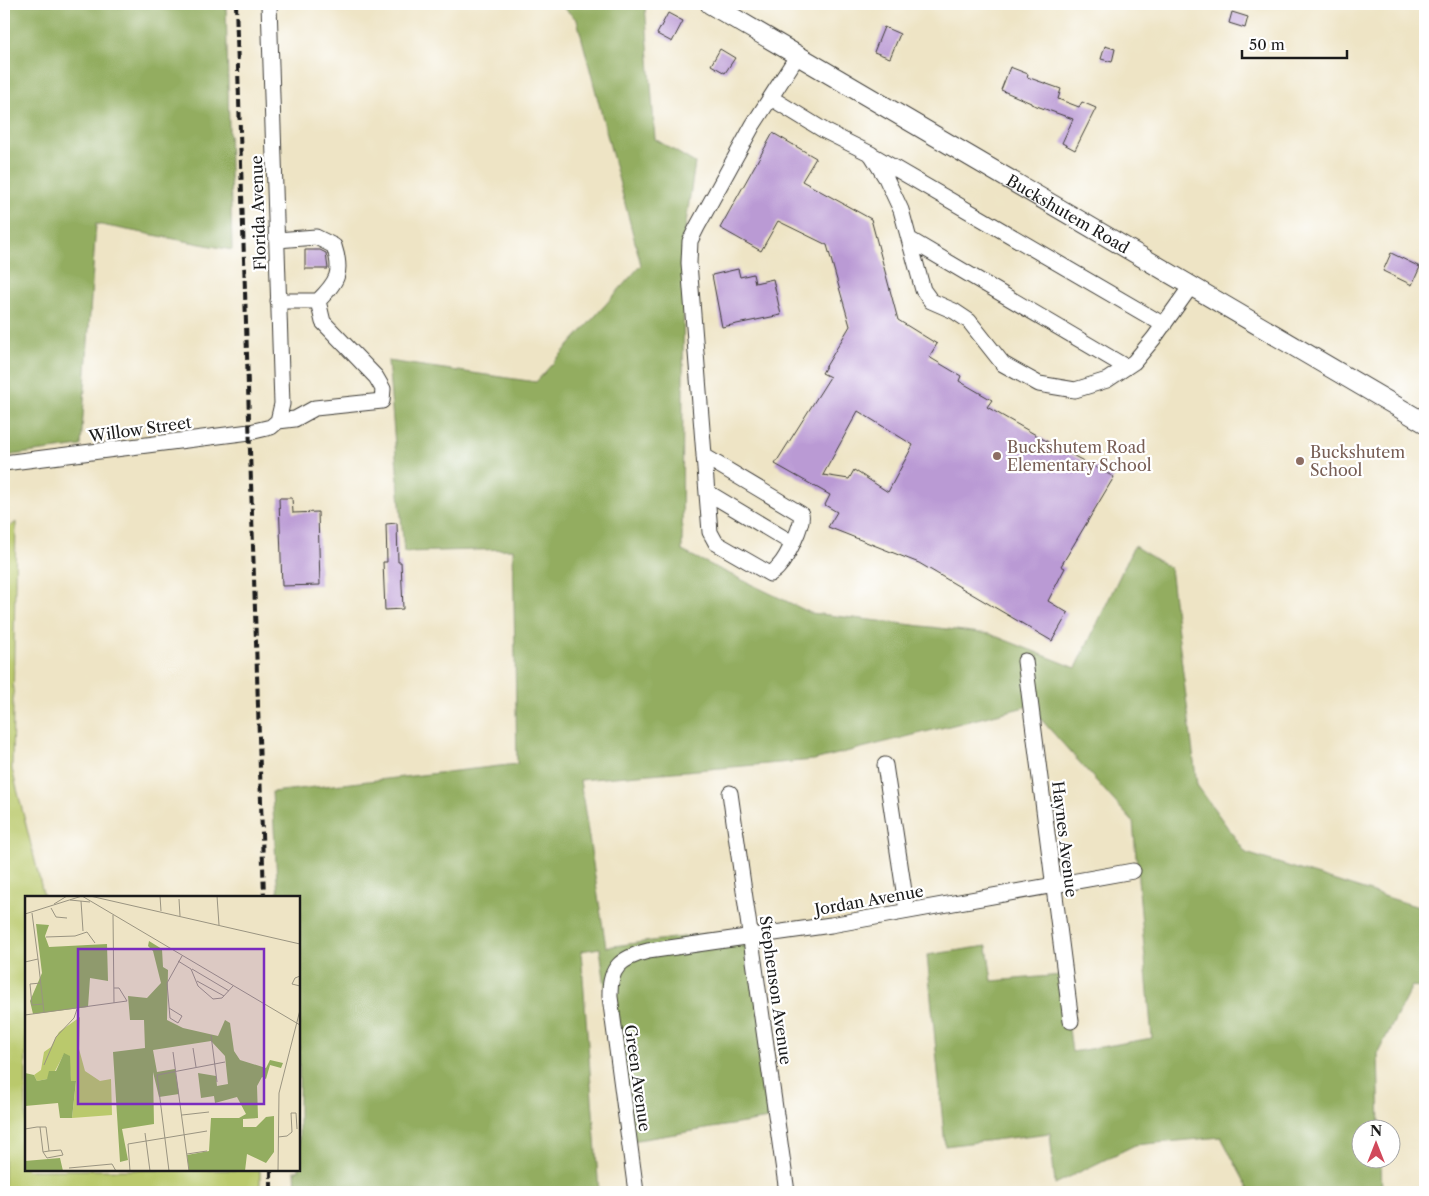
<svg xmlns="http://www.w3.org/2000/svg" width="1429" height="1196" viewBox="0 0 1429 1196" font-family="'Libre Caslon Text',serif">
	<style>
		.green { fill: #bac96c; stroke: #6b7244 }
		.forest { fill: #93ad60; stroke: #58643e }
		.building { fill: #ba9ad4; fill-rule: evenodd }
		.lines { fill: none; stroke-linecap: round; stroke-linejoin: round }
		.minor-casing { stroke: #3c3a35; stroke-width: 17 }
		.major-casing { stroke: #3c3a35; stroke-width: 21 }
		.minor { stroke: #fff; stroke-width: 15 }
		.major { stroke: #fff; stroke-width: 19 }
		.rail { stroke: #1c1c1c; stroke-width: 4; stroke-dasharray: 8 4; stroke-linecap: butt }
		.education-dot { fill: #8d6e63; stroke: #fff; stroke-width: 2 }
		.labels { text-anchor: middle; stroke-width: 4.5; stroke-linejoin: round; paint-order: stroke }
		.street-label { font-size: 16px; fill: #1c1c1c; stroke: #fff }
		.education-label { font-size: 16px; fill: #785e54; stroke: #fff; text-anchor: start }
		.inset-road { fill: none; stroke: #9a9481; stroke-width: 1 }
		.view { fill: #7b2cbf; fill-opacity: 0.15; stroke: #7b2cbf; stroke-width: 2.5 }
		.inset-edge { fill: none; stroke: #1c1c1c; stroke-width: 2.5 }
	</style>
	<rect width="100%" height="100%" fill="#fff"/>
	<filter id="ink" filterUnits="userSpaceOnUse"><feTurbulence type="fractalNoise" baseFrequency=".02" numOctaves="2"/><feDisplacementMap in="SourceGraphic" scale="10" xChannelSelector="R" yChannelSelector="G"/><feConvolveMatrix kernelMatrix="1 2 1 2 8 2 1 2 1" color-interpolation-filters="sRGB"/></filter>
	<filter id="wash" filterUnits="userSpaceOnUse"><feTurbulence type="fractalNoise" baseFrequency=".0096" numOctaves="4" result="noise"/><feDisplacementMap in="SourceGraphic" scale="20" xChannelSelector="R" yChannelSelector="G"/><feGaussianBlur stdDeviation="1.12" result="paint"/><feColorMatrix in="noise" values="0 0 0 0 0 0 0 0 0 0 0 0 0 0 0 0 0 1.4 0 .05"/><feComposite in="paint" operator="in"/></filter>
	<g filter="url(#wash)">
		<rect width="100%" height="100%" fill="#eee4c5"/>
		<path class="green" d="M16 522 12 769 44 897H26V1170H260V1192H4V532Z"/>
		<path class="forest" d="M4 4H226L232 250 96 224 81 446 4 456Z
			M560 4H645L655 139 695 163 684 236 682 551 811 613 990 634 1076 668 1134 546 1170 568 1197 785 1246 853 1425 909V990L1412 986 1378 1053 1380 1128H1362V1158L1381 1159 1382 1192H1250L1221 1137 1135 1145 1055 1184 1050 1133 945 1146 927 955 987 946 992 981 1062 975 1072 1052 1152 1038 1133 822 1029 706 814 760 580 780 606 947 750 928 775 1118 625 1142 600 948 581 951 599 1192H296L295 1170H299V897H278L272 792 517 764 513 549 404 552 388 361 536 382 641 265 577 20Z"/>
		<g id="blocks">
			<path class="building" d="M1232 12 1248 17 1245 28 1229 23Z
				M668 13 683 21 672 42 657 34Z
				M884 27 900 34 890 58 874 52Z
				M1105 46 1115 49 1112 62 1101 59Z
				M720 49 735 58 725 73 711 65Z
				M1010 67 1028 74 1027 77 1061 89 1058 99 1079 107 1082 102 1096 108 1075 150 1062 143 1073 119 1031 104V103L1001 90Z
				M773 133 816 158 802 181 871 219 898 320 937 344 929 357 961 376 959 381 992 400 987 407 1057 447 1114 477 1061 566 1065 568 1048 601 1068 613 1052 641 919 563 828 527 837 512 825 505 830 495 775 464 830 377 822 373 850 326 827 245 778 221 761 251 720 228ZM858 411 913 445 888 492 854 470 849 479 823 475Z
				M305 250H320L326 253 328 269H305Z
				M1391 253 1420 267 1412 285 1383 271Z
				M738 269 740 277 753 274 755 283 773 279 781 315 722 327 712 275Z
				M279 498H292L293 513 318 512 320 585 282 586Z
				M397 523 398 562H401L403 609 385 610 383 562H387L386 524Z"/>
		</g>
	</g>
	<g filter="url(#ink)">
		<use href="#blocks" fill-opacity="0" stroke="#3c3a35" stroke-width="1"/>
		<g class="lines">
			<defs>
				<path id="minor" d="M269 4 282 404 278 421
					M771 98 825 131 871 154 886 178 901 210 923 290 931 301 954 311 969 321 1003 364 1039 384 1075 390 1107 380 1134 362 1154 338 1191 286
					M874 156 1164 325
					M909 239 1126 367
					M277 240 316 237 334 246C343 273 337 282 318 301
					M278 421 295 419 315 408 382 401 383 389 376 377 323 322 318 301H278
					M704 456 801 514C805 522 786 559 779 566 777 569 773 572 770 574L716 543 710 532 689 263 690 241 697 227 753 125 798 55
					M4 463 250 432 271 427 278 421
					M707 492 792 543
					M1025 661 1071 1021
					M885 765 907 911
					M730 793 787 1192
					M636 1192 610 997C609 967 621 958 648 951L831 925 1133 871"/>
				<g id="major">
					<path id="s1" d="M710 4 1425 423"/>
				</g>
			</defs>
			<use href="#minor" class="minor-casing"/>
			<use href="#major" class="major-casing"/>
			<use href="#minor" class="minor"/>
			<use href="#major" class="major"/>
			<path class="rail" d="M236 4 264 897
				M271 1170V1192"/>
		</g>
	</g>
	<g class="education-dot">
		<circle cx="997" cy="456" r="5"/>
		<circle cx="1300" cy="461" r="5"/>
	</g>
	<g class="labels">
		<g class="street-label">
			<text transform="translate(258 213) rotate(-92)" y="6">Florida Avenue</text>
			<text dy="6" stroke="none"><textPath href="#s1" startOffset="415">Buckshutem Road</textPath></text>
			<text transform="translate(140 429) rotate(-8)" y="6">Willow Street</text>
			<text transform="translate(1065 839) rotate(83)" y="6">Haynes Avenue</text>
			<text transform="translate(869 900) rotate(-10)" y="6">Jordan Avenue</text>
			<text transform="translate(776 990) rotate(82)" y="6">Stephenson Avenue</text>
			<text transform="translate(638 1078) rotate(82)" y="6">Green Avenue</text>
		</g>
		<g class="education-label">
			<text x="1007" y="453">Buckshutem Road<tspan x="1007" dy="18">Elementary School</tspan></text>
			<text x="1310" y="458">Buckshutem<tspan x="1310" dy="18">School</tspan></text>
		</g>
	</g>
	<g transform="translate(25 896)">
		<rect width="275" height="275" fill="#eee4c5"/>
		<path d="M55 121 54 153 60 175 75 185 86 183 87 219 47 222 51 186 46 185 44 160 39 158 30 175 22 183 12 185 9 179 16 174 19 156 26 151 34 136Z" fill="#bac96c"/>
		<path d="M11 28 24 29 20 40 24 51 82 48 83 85 65 82 63 111 8 118 5 105 17 77ZM124 45 137 53 138 71 143 74 142 124 158 132 193 140 200 124 205 127 209 155 215 164 241 172 245 164 258 167 256 172 245 169 241 183 237 181 232 190 233 222 218 223V231H231L241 221 249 220V256L241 267 222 258 220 275H164L162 259 184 255 186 222H214L221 218 212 201 190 207 189 200 176 202 173 177 191 180 192 190 203 188 200 160 186 145 128 154 132 176 150 173 154 198 134 201 128 176 129 228 97 233 103 264 95 266 88 156 120 152 119 124H105L103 100 122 102 136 87 128 55 123 50ZM39 157 45 160 46 185H51L47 222H35L33 207 0 210V177L9 179 12 185 22 183 24 175H31ZM35 262 38 275H0V265Z" fill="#93ad60"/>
		<path class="inset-road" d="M57 0 275 129M65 0 275 48M135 0 136 15M192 0 194 29M154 3 155 20M45 4 65 6M56 5 58 35M29 8 42 0M26 12 31 21 42 22M0 18 57 0M88 19 89 107M50 40 62 36 70 47M21 41 50 40M13 63 19 116M153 65 166 73 173 90 188 103 197 102 208 90M0 66 13 63 7 17M167 73 204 95M275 80 270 82 267 88 275 90M172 85 199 100M16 87 5 88 7 109 18 108M144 112 157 120 153 127 145 122 142 87 157 60M0 119 102 105 94 92H89M186 139 192 186M168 152 171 171M148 156 164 275M19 169 31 141 49 122 52 113M157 219 184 216M0 233 12 231H21L24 255 18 256 15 231M267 236 266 217H271L272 233M120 237 125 275M253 241 262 240 267 236M18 256 22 262 38 259 36 254 24 255M162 258 182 255M44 272 87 268 91 275M105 275 103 248 182 235M144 275 132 179 200 166M253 275 254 197 275 114"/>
		<path class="view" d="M53 53H239V208H53Z"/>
		<rect width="275" height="275" class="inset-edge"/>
	</g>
	<rect width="1429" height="1196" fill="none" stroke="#fff" stroke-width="20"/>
	<g transform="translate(1376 1144)"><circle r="24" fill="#ffffff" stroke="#a4a4a4"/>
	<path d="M0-4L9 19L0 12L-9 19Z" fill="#d1495b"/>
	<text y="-8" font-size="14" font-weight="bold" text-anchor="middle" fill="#1c1c1c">N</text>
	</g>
	<path d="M1242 50v8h105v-8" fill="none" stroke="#1c1c1c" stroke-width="2.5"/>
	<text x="1249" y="50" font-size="15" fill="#1c1c1c" stroke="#ffffff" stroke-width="4" paint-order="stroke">50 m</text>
</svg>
